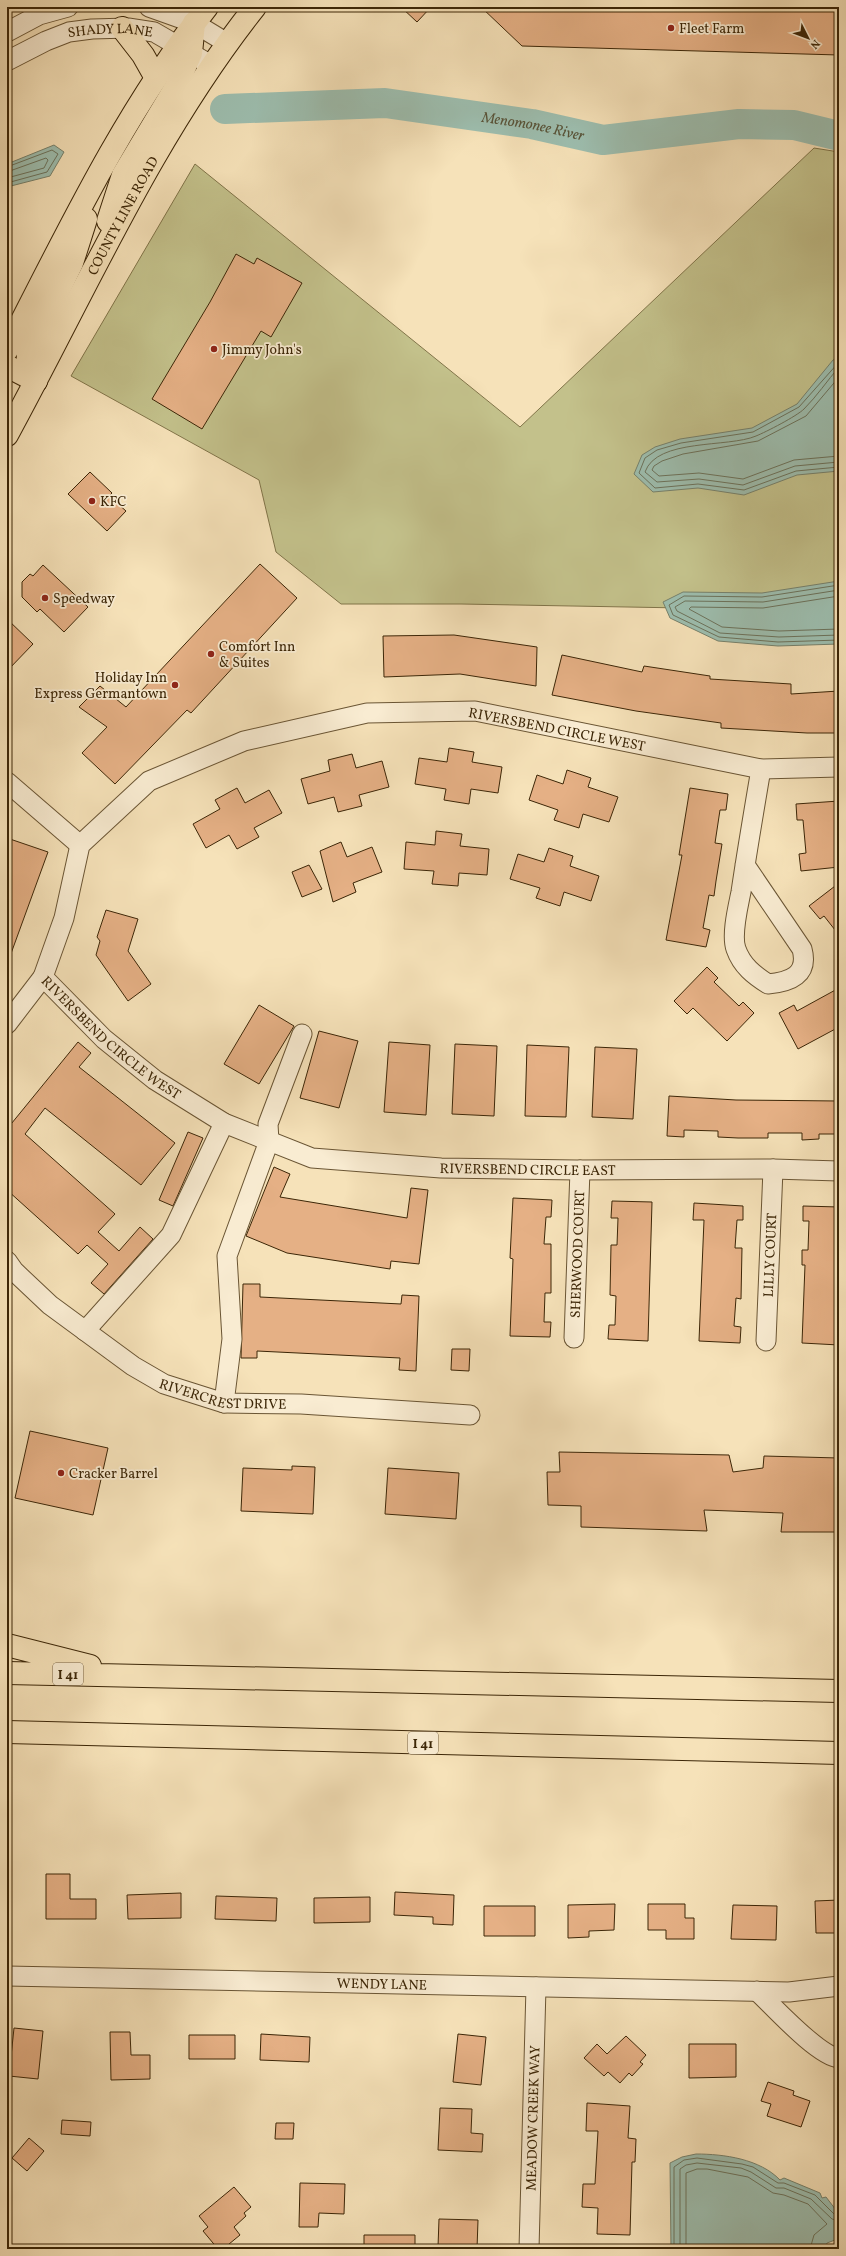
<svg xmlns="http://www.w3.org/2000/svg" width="846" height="2256" viewBox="0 0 846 2256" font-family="Vollkorn,serif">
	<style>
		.green { fill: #c3c18b; stroke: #807449 }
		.water { fill: #9dbeaf; stroke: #76816c }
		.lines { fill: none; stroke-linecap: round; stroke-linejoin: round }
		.shore { stroke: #6c725b; stroke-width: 1 }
		.river { stroke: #9dbeaf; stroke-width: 30 }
		.building { fill: #e5b085; stroke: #3c2607 }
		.minor-casing { stroke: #6a5534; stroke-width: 21 }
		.major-casing { stroke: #3c2607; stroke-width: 24 }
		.highway-casing { stroke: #3c2607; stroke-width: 24 }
		.minor { stroke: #f9ecd2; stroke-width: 19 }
		.major { stroke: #f6e2b9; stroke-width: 22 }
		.highway { stroke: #f6e2b9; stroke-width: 22 }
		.poi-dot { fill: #8f2418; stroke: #f9ecd2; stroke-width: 1.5 }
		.labels { text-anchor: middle; stroke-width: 3.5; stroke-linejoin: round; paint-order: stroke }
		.shield { fill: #f9ecd2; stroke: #756144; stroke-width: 1 }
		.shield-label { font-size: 13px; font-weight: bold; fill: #3c2607 }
		.poi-label { font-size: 14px; fill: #3c2607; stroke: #f9ecd2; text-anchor: start }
		.street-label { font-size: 14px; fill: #3c2607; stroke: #f9ecd2 }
		.water-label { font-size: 15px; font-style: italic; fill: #595439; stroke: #f9ecd2 }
	</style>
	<rect width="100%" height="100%" fill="#f6e2b9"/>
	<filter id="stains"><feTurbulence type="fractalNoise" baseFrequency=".005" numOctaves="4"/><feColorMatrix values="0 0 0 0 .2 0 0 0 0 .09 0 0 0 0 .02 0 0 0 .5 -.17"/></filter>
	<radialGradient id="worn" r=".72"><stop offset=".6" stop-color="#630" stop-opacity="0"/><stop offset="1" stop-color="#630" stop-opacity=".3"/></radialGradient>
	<path class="green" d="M814 148 839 152V597L738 609 461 604H341L276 552 259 480 71 376 195 164 520 427Z"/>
	<path class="water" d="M54 145 64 152 50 176 7 187V164Z
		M839 357V471L797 475 744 495 698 488 653 492 634 474 642 455 655 447 680 439 752 428 797 404 833 360Z
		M839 581V644L778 646 718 641 670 618 663 602 683 592 762 593Z
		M696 2154C724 2154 760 2159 780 2180L784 2178 820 2193 822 2198 826 2197 839 2214V2233L835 2240 827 2243 825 2249H671L670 2163 682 2157Z"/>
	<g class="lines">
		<path class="shore" d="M7 167 52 150 58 154 47 172 7 183
			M7 172 46 158 48 160 44 168 7 178
			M839 362 799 407 753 432 681 443 657 450 645 458 639 473 655 488 698 484 744 490 796 471 839 467
			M839 367C827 381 817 396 804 409 797 416 766 432 756 436 728 448 657 438 645 472L657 482 699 479 743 485 795 466 839 462
			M839 377 806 416 758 441 683 454 662 461 654 466 652 470 659 476 699 473 743 479 794 460 839 456
			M839 585 762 597 684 596 669 605 673 615 719 637 778 642 839 640
			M839 590 763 602 685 601 675 607 677 611 720 633 779 637 839 635
			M839 596 763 608 691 607 689 609 722 627 779 631 839 629
			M674 2249V2167L684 2160 697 2158 742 2164 753 2167 778 2183H784L815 2195 835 2215 839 2216
			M680 2249V2169L686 2165 697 2163 741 2168 751 2172 776 2188H784L811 2199 832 2219 839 2221
			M686 2249V2173L697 2169H707L748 2177 773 2193 784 2195 808 2204 827 2224 814 2235 810 2249"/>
		<path class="river" id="s1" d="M225 109 385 103 532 124 603 140 739 124 794 125 839 136"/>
	</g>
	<path class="building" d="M401 7H431L417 22Z
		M481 7H839V55L522 46Z
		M236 254 254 264 257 258 302 283 271 337 261 331 202 429 152 399 210 302Z
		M90 472 112 493 109 496 126 511 107 531 68 494Z
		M260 564 297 598 191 713 187 710 115 784 82 753 107 727 79 707 100 686 126 707Z
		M43 565 88 607 64 632 40 609 37 612 22 597V582L30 574 33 576Z
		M7 619 33 644 7 671Z
		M454 635 537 647 536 686 460 674 384 677 383 636Z
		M562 655 642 672 644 666 710 676V679L791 684V694L839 691V733H807L721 728V723L636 711 552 695Z
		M449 748 474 752 472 762 502 767 498 793 471 789 469 804 444 800 446 789 415 784 419 758 447 762Z
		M352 754 356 768 382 761 389 787 359 795 362 806 338 812 334 797 308 804 301 779 330 771 328 760Z
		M567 770 591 778 588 787 618 797 609 822 583 814 579 828 554 820 558 810 529 800 537 775 563 784Z
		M237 788 245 803 269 790 282 813 254 828 259 837 237 849 229 835 206 848 193 824 220 809 215 800Z
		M690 788 728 794 726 810H720L715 843 722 844 716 881 714 896 709 895 703 928 710 930 706 947 666 940 682 855H679Z
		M839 801V820H837L839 867 801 871 799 854 806 853 803 820H797L796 804Z
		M436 831 462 834 460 846 489 849 487 875 459 873 458 886 432 884 434 871 404 869 406 842 435 845Z
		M7 838 48 852 9 959H7Z
		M341 842 347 857 372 847 382 872 353 883 356 892 333 902 320 851Z
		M549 848 573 856 570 866 599 876 591 901 564 892 560 906 536 898 540 888 510 879 518 854 544 862Z
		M309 865 322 889 302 897 292 872Z
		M839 883V935L824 916 820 919 809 906Z
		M106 910 138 919 128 951 151 984 128 1001 96 955 100 941 97 937Z
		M707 967 718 978 714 982 739 1006 743 1002 754 1013 727 1041 693 1008 687 1014 674 1001Z
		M839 988V1027L798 1049 779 1013 794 1005 797 1011Z
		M259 1005 294 1026 259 1084 224 1064Z
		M319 1031 358 1041 339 1108 300 1098Z
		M78 1042 91 1053 79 1067 175 1143 141 1185 45 1108 25 1134 115 1214 98 1232 119 1251 140 1227 153 1239 104 1294 91 1283 108 1264 87 1245 78 1254 7 1190V1129Z
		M389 1042 430 1045 426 1115 384 1112Z
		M455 1044 497 1046 494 1116 452 1114Z
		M527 1045 569 1047 566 1117 525 1116Z
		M595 1047 637 1049 633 1119 592 1117Z
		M669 1096 736 1100 839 1101V1134H819V1139L802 1140V1133H768V1138H738L718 1137V1131L684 1130V1137L667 1136Z
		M188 1132 203 1138 173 1206 159 1200Z
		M274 1167 290 1174 280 1197 407 1218 411 1188 428 1190 419 1264 391 1261 390 1269 287 1253 246 1236Z
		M513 1198 552 1200 551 1217H546L544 1244H551V1293H545L544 1322H551L550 1337 510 1336 513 1259 510 1258Z
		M612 1201 652 1202 648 1341 608 1339 609 1325H615L616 1296 610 1295 611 1245H617L618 1218H611Z
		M694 1203 743 1206V1220H737L735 1248H742L741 1299 736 1298 734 1326 741 1327 740 1343 699 1341 704 1220H693Z
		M803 1206 839 1207V1345L802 1343 805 1265H802V1250H808L809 1221H803Z
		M243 1284H260V1297L401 1304 402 1295 419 1296 416 1371 399 1370 400 1358 257 1351V1358H241Z
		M452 1349H470L469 1371 451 1370Z
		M30 1431 108 1448 93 1515 15 1498Z
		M559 1452 729 1455 733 1472 763 1468 764 1456 839 1458V1532H781L783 1513 704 1510 707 1531 581 1527V1506L548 1505 547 1472H560Z
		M292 1466 315 1467 313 1514 241 1511 243 1468 292 1470Z
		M388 1468 459 1473 456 1519 385 1514Z
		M46 1874H70V1899H96V1919H46Z
		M395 1892 454 1895 453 1925 433 1924V1917L394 1915Z
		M181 1893V1918L128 1919 127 1895Z
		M216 1896 277 1898 276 1921 215 1919Z
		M370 1897V1922L314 1923V1898Z
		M839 1900V1933H816L815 1901Z
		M615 1904 614 1930 589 1931V1937L568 1938V1905Z
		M648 1904H685V1918H694V1939H666V1930H648Z
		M733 1905 777 1906 776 1940 731 1939Z
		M484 1906H535V1936H484Z
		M14 2028 43 2031 38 2079 9 2076Z
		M110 2032H130L131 2055H150V2079L111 2080Z
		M261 2034 310 2037 309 2062 260 2060Z
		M458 2034 486 2037 481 2085 453 2082Z
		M189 2035H235V2059H189Z
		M626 2036 646 2055 640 2062 643 2064 632 2076 629 2073 620 2083 608 2072 604 2076 584 2058 597 2044 607 2054Z
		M689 2044H736V2077L689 2078Z
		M768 2082 794 2091 793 2095 810 2101 801 2127 767 2116 771 2104 761 2101Z
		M587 2103 630 2106 628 2138 636 2139 635 2162H632L630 2235 597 2234 598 2208 582 2207 583 2184H595L598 2131H586Z
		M440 2108 472 2109 471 2133 483 2134 482 2152 438 2150Z
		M62 2120 91 2122 90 2136 61 2134Z
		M276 2123H294L293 2139H275Z
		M29 2138 44 2151 27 2171 12 2158Z
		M300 2183 345 2184 344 2214 319 2213 318 2227H299Z
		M234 2187 251 2207 244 2213 246 2216 234 2227 240 2235 223 2249H218L203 2231 208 2227 199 2216Z
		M439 2219 478 2220 477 2249 438 2247Z
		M364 2235H415V2249H364Z"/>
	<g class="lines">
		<defs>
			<g id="minor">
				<path d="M149 7 194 23 227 43"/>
				<path d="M7 32 39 15 68 7"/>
				<path id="s2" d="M7 61 46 41 69 32 92 29 128 28 154 32 211 65"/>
				<path id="s3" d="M839 767 761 769 475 711 367 713 244 741 149 781 80 845 64 918 43 977 104 1039 155 1080 224 1123 312 1158 441 1168 577 1170 773 1169 839 1171"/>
				<path d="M7 782 80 845"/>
				<path d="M745 865 802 949C809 975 790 982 768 984 754 975 742 966 736 949 731 935 738 907 741 892 747 851 754 810 761 769"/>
				<path d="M7 1024 43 977"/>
				<path id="s4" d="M7 1261 14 1271 50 1305 133 1366 164 1384 224 1403 301 1404 470 1415"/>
				<path d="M85 1331 171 1235 224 1123"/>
				<path id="s5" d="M574 1338 580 1170"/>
				<path id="s6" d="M766 1341 773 1169"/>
				<path d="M224 1403 232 1339 227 1256 269 1141 268 1124 302 1034"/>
				<path id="s7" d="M7 1976 789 1992 839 1986"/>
				<path d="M757 1991C774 2007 818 2056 839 2058"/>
				<path id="s8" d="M529 2249 536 1987"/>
			</g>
			<g id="major">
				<path d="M122 28 143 55 156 78"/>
				<path d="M108 221 123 175 177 85 191 53 194 23"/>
				<path d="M7 350C67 233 125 111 207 7"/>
				<path d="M7 366 36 381"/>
				<path d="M36 381 27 370 28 354 72 263 86 219"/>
				<path id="s9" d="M7 435C86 290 152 137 255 7"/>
			</g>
			<path id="highway" d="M7 1645 90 1666
				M7 1673 839 1691
				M7 1732 839 1753"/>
		</defs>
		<use href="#minor" class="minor-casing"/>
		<use href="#major" class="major-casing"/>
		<use href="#highway" class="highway-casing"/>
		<use href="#minor" class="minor"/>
		<use href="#major" class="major"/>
		<use href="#highway" class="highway"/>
	</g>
	<g class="poi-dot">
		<circle cx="671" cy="28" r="4"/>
		<circle cx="214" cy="349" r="4"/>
		<circle cx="92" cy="501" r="4"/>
		<circle cx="45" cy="598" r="4"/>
		<circle cx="211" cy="654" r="4"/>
		<circle cx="175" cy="685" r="4"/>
		<circle cx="61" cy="1473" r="4"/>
	</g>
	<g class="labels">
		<g class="shield">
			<rect x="53" y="1663" width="30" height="22" rx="3"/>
			<rect x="408" y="1732" width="30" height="22" rx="3"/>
		</g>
		<g class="shield-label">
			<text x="68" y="1679">I 41</text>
			<text x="423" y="1748">I 41</text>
		</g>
		<g class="poi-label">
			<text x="679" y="33">Fleet Farm</text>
			<text x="222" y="354">Jimmy John's</text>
			<text x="100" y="506">KFC</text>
			<text x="53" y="603">Speedway</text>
			<text x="219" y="651">Comfort Inn<tspan x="219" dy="16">&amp; Suites</tspan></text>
			<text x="167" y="682" text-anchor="end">Holiday Inn<tspan x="167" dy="16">Express Germantown</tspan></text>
			<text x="69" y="1478">Cracker Barrel</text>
		</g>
		<g class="street-label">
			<text dy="5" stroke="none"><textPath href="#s2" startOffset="110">SHADY LANE</textPath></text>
			<text dy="5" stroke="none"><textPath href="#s9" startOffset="248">COUNTY LINE ROAD</textPath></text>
			<text transform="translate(557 729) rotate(11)" y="5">RIVERSBEND CIRCLE WEST</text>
			<text dy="5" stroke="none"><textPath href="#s3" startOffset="1030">RIVERSBEND CIRCLE WEST</textPath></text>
			<text dy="5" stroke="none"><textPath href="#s3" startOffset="1483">RIVERSBEND CIRCLE EAST</textPath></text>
			<text dy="5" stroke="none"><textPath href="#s5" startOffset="84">SHERWOOD COURT</textPath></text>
			<text dy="5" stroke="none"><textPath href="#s6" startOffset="86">LILLY COURT</textPath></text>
			<text dy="5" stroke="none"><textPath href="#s4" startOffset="261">RIVERCREST DRIVE</textPath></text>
			<text dy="5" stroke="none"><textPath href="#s7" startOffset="375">WENDY LANE</textPath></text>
			<text dy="5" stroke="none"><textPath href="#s8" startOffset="131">MEADOW CREEK WAY</textPath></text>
		</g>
		<g class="water-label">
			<text dy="5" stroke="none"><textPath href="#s1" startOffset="310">Menomonee River</textPath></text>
		</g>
	</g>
	<rect width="846" height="2256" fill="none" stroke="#f6e2b9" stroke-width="24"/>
	<rect x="8" y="8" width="830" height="2240" fill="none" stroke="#3c2607" stroke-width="2"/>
	<rect x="12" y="12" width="822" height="2232" fill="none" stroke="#3c2607"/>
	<g transform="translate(808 38) rotate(132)" stroke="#f9ecd2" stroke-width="3" paint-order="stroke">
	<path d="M0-3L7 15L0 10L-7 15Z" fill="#3c2607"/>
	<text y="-6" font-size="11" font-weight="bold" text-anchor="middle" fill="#3c2607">N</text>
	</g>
	<rect width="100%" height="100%" filter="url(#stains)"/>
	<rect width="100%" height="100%" fill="url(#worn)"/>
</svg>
